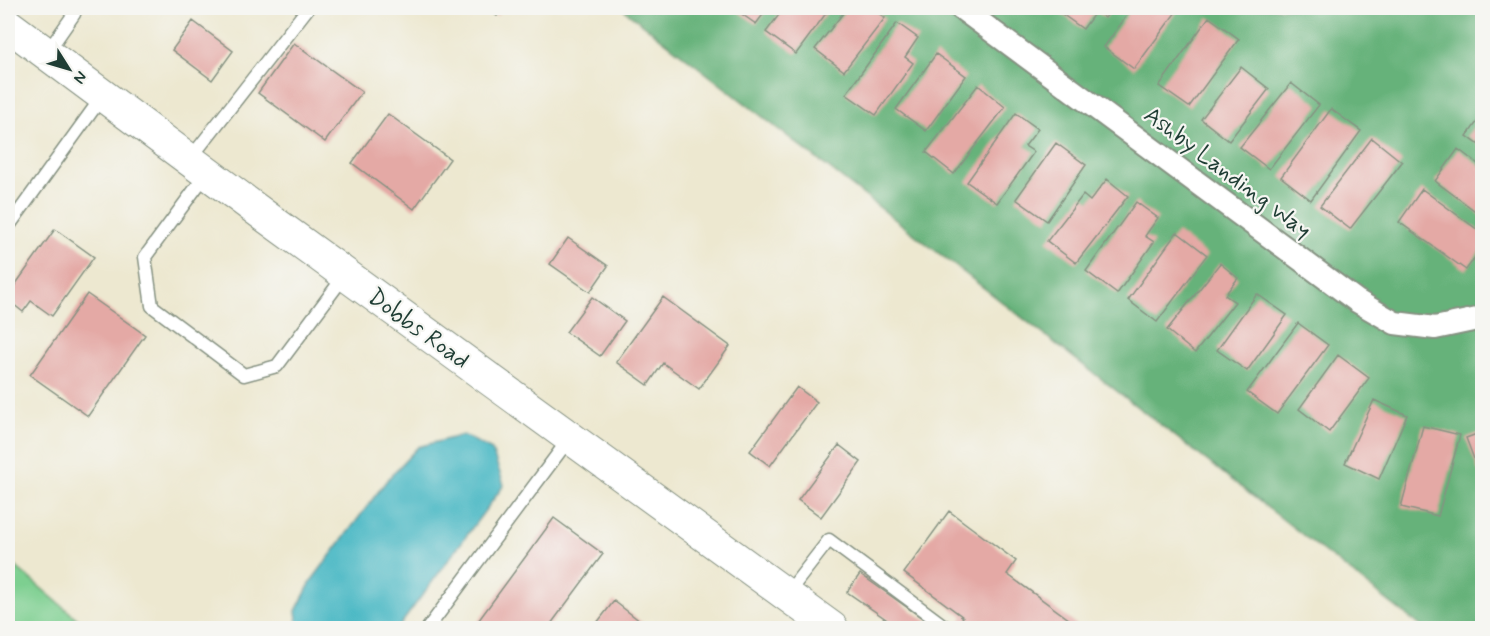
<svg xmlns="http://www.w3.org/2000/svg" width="1490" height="636" viewBox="0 0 1490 636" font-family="Mynerve,sans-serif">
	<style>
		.green { fill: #7dcf90; stroke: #4e8662; stroke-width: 1.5 }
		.forest { fill: #66b27a; stroke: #427857; stroke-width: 1.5 }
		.water { fill: #4ab8c4; stroke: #347a7c; stroke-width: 1.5 }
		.building { fill: #e4a9a5 }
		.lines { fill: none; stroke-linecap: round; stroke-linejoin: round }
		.lane-casing { stroke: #869282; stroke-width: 15 }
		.street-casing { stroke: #869282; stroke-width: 26 }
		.secondary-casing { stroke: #869282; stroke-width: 34 }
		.lane { stroke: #fff; stroke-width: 12 }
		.street { stroke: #fff; stroke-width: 22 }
		.secondary { stroke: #fff; stroke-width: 32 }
		.labels { text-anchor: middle; stroke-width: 4.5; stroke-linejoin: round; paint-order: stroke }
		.street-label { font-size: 24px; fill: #1f3d34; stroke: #f6f6f2 }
	</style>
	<rect width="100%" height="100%" fill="#f6f6f2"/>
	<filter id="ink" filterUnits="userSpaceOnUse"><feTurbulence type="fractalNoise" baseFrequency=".0167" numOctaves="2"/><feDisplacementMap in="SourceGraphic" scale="12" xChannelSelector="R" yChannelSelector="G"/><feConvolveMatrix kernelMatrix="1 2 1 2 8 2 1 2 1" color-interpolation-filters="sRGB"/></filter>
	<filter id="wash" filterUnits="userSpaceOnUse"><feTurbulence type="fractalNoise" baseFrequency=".008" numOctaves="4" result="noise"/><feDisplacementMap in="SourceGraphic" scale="24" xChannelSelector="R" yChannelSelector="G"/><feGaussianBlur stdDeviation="1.35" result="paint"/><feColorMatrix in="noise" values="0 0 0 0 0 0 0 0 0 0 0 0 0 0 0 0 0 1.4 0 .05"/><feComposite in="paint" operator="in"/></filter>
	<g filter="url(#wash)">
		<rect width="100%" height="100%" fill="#ede8d0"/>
		<path class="green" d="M8 560 88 628H8Z"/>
		<path class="forest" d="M622 8H1482V628H1423Z"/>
		<path class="water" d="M463 435 492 450 504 485 398 628H300L298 627 296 611 312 580 387 480 418 447Z"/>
		<g id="blocks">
			<path class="building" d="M485 8H503L497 16Z
				M733 8H768L756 24Z
				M784 8H830L796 54 766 32Z
				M847 8H872L885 18 844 71 815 49Z
				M1066 8H1113L1105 18 1096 11 1083 29 1062 14Z
				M1132 8H1179L1134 69 1104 47Z
				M1209 17 1239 39 1189 107 1159 86Z
				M193 21 233 51 212 80 172 50Z
				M897 23 918 38 905 57 913 63 876 115 846 94Z
				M294 43 362 92 325 142 258 93Z
				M936 54 966 76 926 131 896 109Z
				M1241 67 1269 89 1229 141 1201 119Z
				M1291 83 1319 105 1269 169 1240 147Z
				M978 85 1005 107 954 174 926 152Z
				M1331 109 1361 131 1311 200 1281 177Z
				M1016 113 1038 129 1025 146 1034 152 997 203 967 182Z
				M388 114 450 159 414 209 352 163Z
				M1482 115V147L1467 136Z
				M1372 138 1402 162 1350 229 1320 206Z
				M1056 143 1086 165 1047 221 1016 199Z
				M1458 149 1482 167V216L1435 181Z
				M1107 179 1128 196 1076 263 1047 241 1083 195 1090 201Z
				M1422 189 1482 233V248L1466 270 1399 222Z
				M1136 202 1158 218 1145 236 1154 242 1117 294 1086 271Z
				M55 229 94 257 52 316 31 301 23 312 8 300V295Z
				M1177 232 1207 255 1157 322 1128 300Z
				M568 238 608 266 590 292 550 264Z
				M1220 263 1238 278 1225 295 1235 302 1195 353 1167 330Z
				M87 294 145 335 88 416 30 375Z
				M1257 294 1287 315 1247 371 1217 350Z
				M592 297 625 321 600 356 566 332Z
				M663 297 730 346 699 389 663 363 648 385 616 362Z
				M1298 323 1328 345 1277 414 1247 392Z
				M1338 355 1369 378 1329 432 1299 409Z
				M797 387 817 402 770 466 750 451Z
				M1374 400 1407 415 1379 479 1345 463Z
				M1423 426 1460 435 1438 516 1401 507Z
				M1482 432V480L1466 438Z
				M839 445 861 462 821 517 798 500Z
				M949 511 1016 561 1007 574 1081 628H957L956 627 963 617 904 573Z
				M554 518 603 554 548 628H473Z
				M860 574 936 628H899L847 592Z
				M614 601 649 628H593Z"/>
		</g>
	</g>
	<g filter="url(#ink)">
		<use href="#blocks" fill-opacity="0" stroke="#869282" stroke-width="1.5"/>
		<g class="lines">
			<defs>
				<path id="lane" d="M46 54 74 14 76 8
					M190 159 308 8
					M207 173 145 257 152 306 244 375 277 366 345 275
					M8 227 102 97
					M787 594 829 540 947 628
					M428 628 569 439"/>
				<path id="street" d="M961 8 1357 301 1395 323 1435 328 1482 318"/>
				<path id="secondary" d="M8 25 265 216 832 628"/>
			</defs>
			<use href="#lane" class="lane-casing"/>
			<use href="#street" class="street-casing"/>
			<use href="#secondary" class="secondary-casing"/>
			<use href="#lane" class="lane"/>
			<use href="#street" class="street"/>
			<use href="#secondary" class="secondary"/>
		</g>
	</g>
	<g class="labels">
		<g class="street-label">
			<text transform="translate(1228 172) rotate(37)" y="8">Ashby Landing Way</text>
			<text transform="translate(419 328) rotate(36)" y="8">Dobbs Road</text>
		</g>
	</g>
	<rect width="1490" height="636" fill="none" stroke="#f6f6f2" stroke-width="30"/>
	<g transform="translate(69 69) rotate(127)" stroke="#f6f6f2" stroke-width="4.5" paint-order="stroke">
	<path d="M0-4.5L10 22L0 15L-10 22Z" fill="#1f3d34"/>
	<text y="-9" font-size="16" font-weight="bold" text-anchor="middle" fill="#1f3d34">N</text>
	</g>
</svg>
